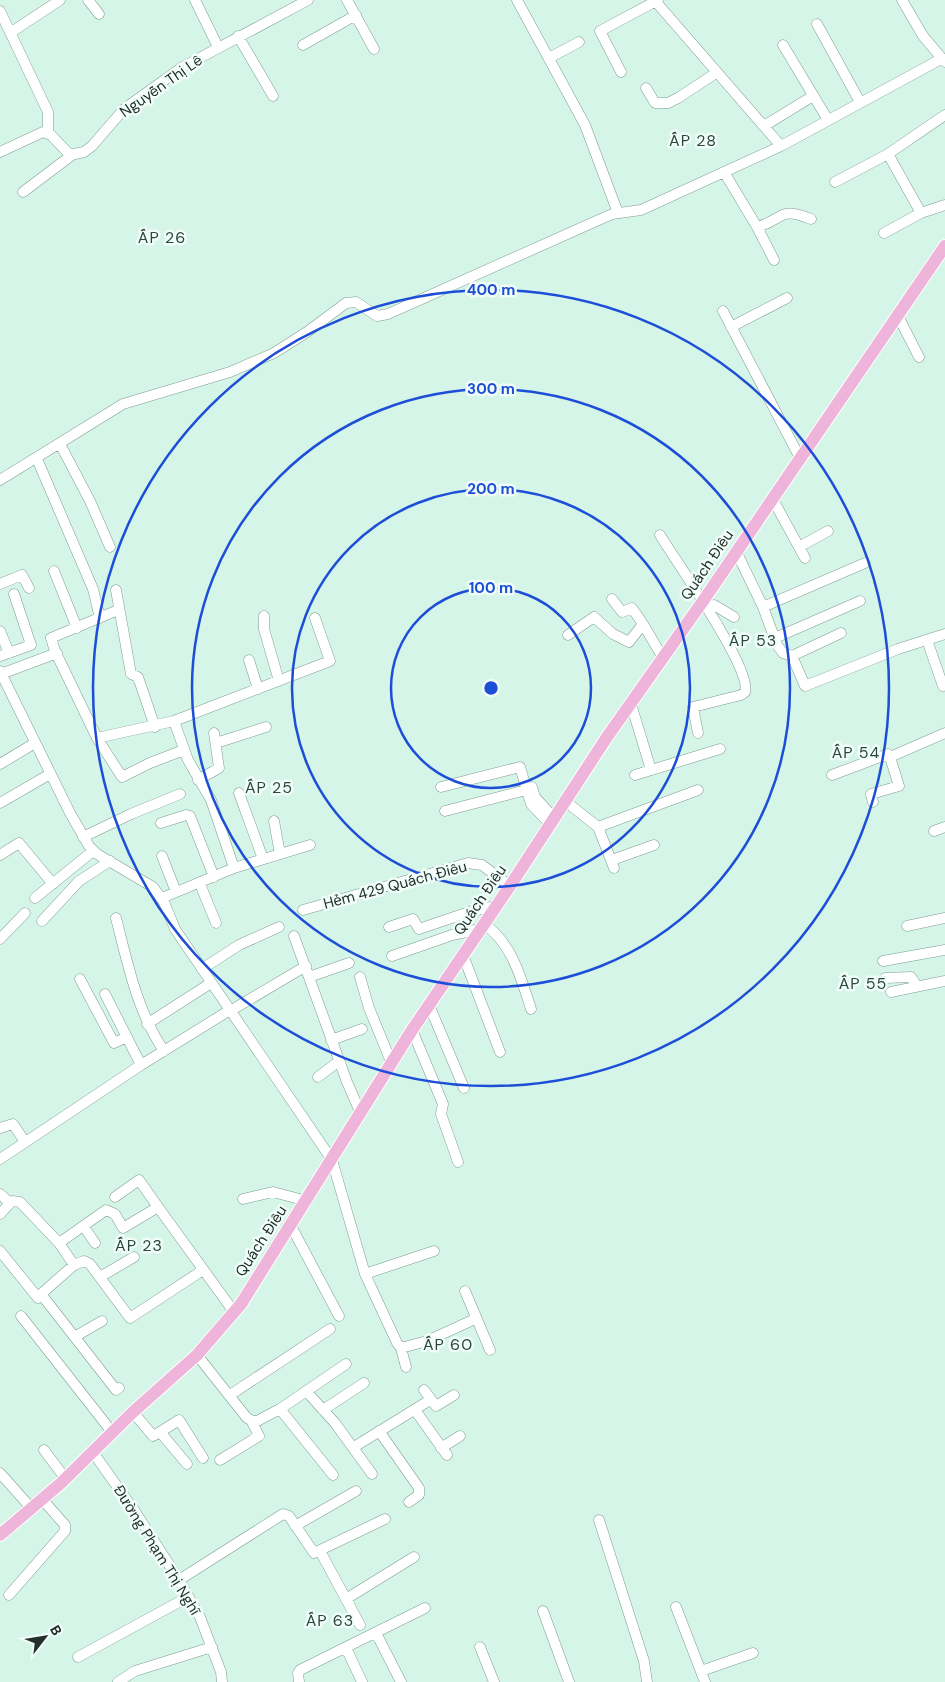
<svg xmlns="http://www.w3.org/2000/svg" width="945" height="1682" viewBox="0 0 945 1682" font-family="'DM Sans',sans-serif">
	<style>
		.lines { fill: none; stroke-linecap: round; stroke-linejoin: round }
		.minor-casing { stroke: #7e9c90; stroke-width: 11 }
		.major-casing { stroke: #fff; stroke-width: 14 }
		.minor { stroke: #fff; stroke-width: 10 }
		.major { stroke: #efb4da; stroke-width: 12 }
		.ring { fill: none; stroke: #1d4ed8; stroke-width: 2.5 }
		.labels { text-anchor: middle; stroke-width: 5; stroke-linejoin: round; paint-order: stroke }
		.street-label { font-size: 15px; fill: #222f2a; stroke: #f1fdf8 }
		.neighbourhood-label { font-size: 16px; letter-spacing: 1px; fill: #2b463c; stroke: #f1fdf8 }
		.centre { fill: #1d4ed8; stroke: #f1fdf8; stroke-width: 2.5 }
		.ring-label { font-size: 15px; text-anchor: middle; font-weight: bold; fill: #1d4ed8; stroke: #f1fdf8; stroke-width: 5; stroke-linejoin: round; paint-order: stroke }
	</style>
	<rect width="100%" height="100%" fill="#d5f5e8"/>
	<g class="lines">
		<defs>
			<path id="minor" d="M88 0 99 14
				M195 0 218 47
				M347 0 374 49
				M517 0 585 125 618 213
				M902 0 923 36 945 62
				M656 2 781 146
				M0 11 48 112V133
				M817 24 860 102
				M10 33 60 0
				M238 36 273 96
				M303 45 356 15
				M783 45 828 120
				M549 58 579 42
				M621 72 600 31 658 0
				M646 88 655 103H668L678 98 716 73
				M764 126 813 96
				M0 152 43 132 51 135 70 155 84 152 92 146 124 109 181 68 308 0
				M888 154 921 213
				M724 172 757 227C785 219 778 206 811 219
				M835 182 888 154 945 115
				M23 192 72 155
				M757 227 774 260
				M884 233 921 213 945 205
				M723 311 800 458
				M898 316 919 357
				M731 327 787 298
				M60 444 90 501 110 547
				M37 459 93 589 100 618
				M0 480 123 404 230 372 274 353 307 332 346 303 356 302 377 316 388 314 612 214 641 210 781 146 941 59
				M772 498 805 558
				M660 535C675 560 753 670 745 692L741 695 693 707 698 733
				M799 547 828 531
				M736 551 763 607 777 645 783 653 792 656 841 633
				M54 571 77 628
				M0 584 22 575 29 588
				M116 590 131 674 138 677 155 727
				M612 599 622 612 632 608 643 624
				M763 607 865 563
				M706 608 714 605 734 617
				M118 610 51 638 55 651 97 738 122 777 150 763 184 750
				M264 616V629L279 681
				M0 631 9 653
				M568 635 594 617 613 634 629 642 643 624 663 658
				M775 638 860 601
				M927 640 943 686
				M0 656 31 645 14 594
				M792 656 805 686 898 649 945 634
				M249 660 258 689
				M0 671 70 813 89 846 97 854 153 887 164 902 175 929 332 1160 365 1274 397 1343 401 1348 427 1341 475 1319
				M1 674 57 653
				M631 704 651 770
				M174 721 188 760 211 800 234 868
				M97 738 174 721 330 661 315 618
				M216 743 266 727
				M0 764 35 743
				M635 775 720 749
				M832 775 888 754 890 757 945 733
				M198 780 219 768 214 733
				M441 787 520 767 531 804 550 824
				M532 787 535 797 554 818
				M239 793 263 859
				M565 801 598 827 614 868
				M873 802 871 794 899 786 890 757
				M0 803 50 774
				M445 811 526 790
				M274 821 280 854
				M161 823 186 815 190 816 214 877
				M598 827 698 790
				M934 831 945 827
				M83 837 131 814 180 794
				M0 855 19 843 53 884
				M162 856 176 892
				M612 860 654 845
				M200 884 216 923
				M35 898 93 851
				M162 898 234 868 310 845
				M303 910 468 863 482 865 510 886
				M116 918C128 965 137 1011 164 1051
				M42 921 79 881 110 861
				M484 924C512 943 521 978 531 1009
				M907 926 945 918
				M389 927 413 919 419 929 472 911 496 906
				M294 936 347 1082 361 1114
				M0 939 25 913
				M463 955 500 1052
				M392 956 452 935 480 929
				M883 961 945 950
				M202 969 239 945 279 927
				M309 977 349 963
				M360 977 369 1008 392 1064
				M885 978 911 977 917 986
				M80 979 114 1043 127 1037
				M891 992 945 981
				M105 994 141 1065
				M429 1005 464 1088
				M230 1011 306 966
				M147 1024 211 983
				M412 1030 443 1104 441 1114 458 1162
				M331 1040 362 1029
				M318 1077 339 1061
				M0 1128 13 1124 25 1142
				M0 1159 141 1065 230 1010
				M0 1194 10 1203
				M115 1197 139 1180 158 1207
				M243 1199 273 1192 307 1201
				M0 1214 12 1201 20 1202 59 1243 74 1265 84 1261 90 1264 130 1318 203 1270
				M291 1226 339 1316
				M84 1227 95 1243
				M59 1243 106 1210 115 1214 123 1228 158 1207 234 1312
				M0 1251 38 1298
				M74 1265 41 1294 116 1390 119 1388
				M365 1274 434 1251
				M100 1277 134 1257
				M465 1291 490 1350
				M21 1316 112 1432
				M76 1336 102 1321
				M401 1348 406 1367
				M197 1355 247 1418 255 1422 280 1409 346 1364
				M424 1390 436 1406 454 1395
				M306 1391 335 1423 372 1474
				M230 1395 330 1329
				M280 1409 333 1475
				M323 1410 364 1383
				M415 1410 447 1455
				M133 1412 153 1436 160 1432 187 1464
				M379 1431 419 1488V1495L409 1502
				M160 1432 179 1420 203 1458
				M354 1447 430 1400
				M441 1448 460 1436
				M44 1450 65 1478
				M92 1451 134 1510 179 1580 200 1617 221 1672 222 1682
				M220 1460 259 1436 251 1420
				M0 1473 32 1509
				M599 1520 644 1661 647 1682
				M295 1526 356 1491
				M320 1551 360 1625
				M179 1580 283 1514 289 1516 314 1553 385 1519
				M9 1595 65 1531V1525L42 1499
				M346 1599 414 1557
				M676 1607 705 1682
				M543 1611 569 1682
				M376 1633 401 1682
				M480 1647 494 1682
				M346 1648 362 1682
				M78 1657 188 1597
				M701 1671 753 1653
				M118 1682 135 1671 212 1647
				M299 1682 298 1673 300 1670 425 1608"/>
			<path id="major" d="M0 1535 61 1483 133 1412 197 1355 241 1304 412 1030 510 886 607 737 703 601 945 246"/>
		</defs>
		<use href="#minor" class="minor-casing"/>
		<use href="#major" class="major-casing"/>
		<use href="#minor" class="minor"/>
		<use href="#major" class="major"/>
	</g>
	<g class="ring">
		<circle cx="491" cy="688" r="100"/>
		<circle cx="491" cy="688" r="199"/>
		<circle cx="491" cy="688" r="299"/>
		<circle cx="491" cy="688" r="398"/>
	</g>
	<g class="labels">
		<g class="street-label">
			<text transform="translate(161 86) rotate(-35)" y="5">Nguyễn Thị Lê</text>
			<text transform="translate(707 565) rotate(-56)" y="5">Quách Điêu</text>
			<text transform="translate(395 885) rotate(-15)" y="5">Hẻm 429 Quách Điêu</text>
			<text transform="translate(480 900) rotate(-56)" y="5">Quách Điêu</text>
			<text transform="translate(261 1241) rotate(-57)" y="5">Quách Điêu</text>
			<text transform="translate(157 1550) rotate(58)" y="5">Đường Phạm Thị Nghĩ</text>
		</g>
		<g class="neighbourhood-label">
			<text x="693" y="146">ẤP 28</text>
			<text x="162" y="243">ẤP 26</text>
			<text x="753" y="646">ẤP 53</text>
			<text x="856" y="758">ẤP 54</text>
			<text x="269" y="793">ẤP 25</text>
			<text x="863" y="989">ẤP 55</text>
			<text x="139" y="1251">ẤP 23</text>
			<text x="448" y="1350">ẤP 60</text>
			<text x="330" y="1626">ẤP 63</text>
		</g>
	</g>
	<circle cx="491" cy="688" r="8" class="centre"/>
	<g class="ring-label">
		<text x="491" y="295">400 m</text>
		<text x="491" y="394">300 m</text>
		<text x="491" y="494">200 m</text>
		<text x="491" y="593">100 m</text>
	</g>
	<g transform="translate(45 1637) rotate(59)" stroke="#f1fdf8" stroke-width="4" paint-order="stroke">
	<path d="M0-4L9 19L0 12L-9 19Z" fill="#222f2a"/>
	<text y="-8" font-size="14" font-weight="bold" text-anchor="middle" fill="#222f2a">B</text>
	</g>
</svg>
